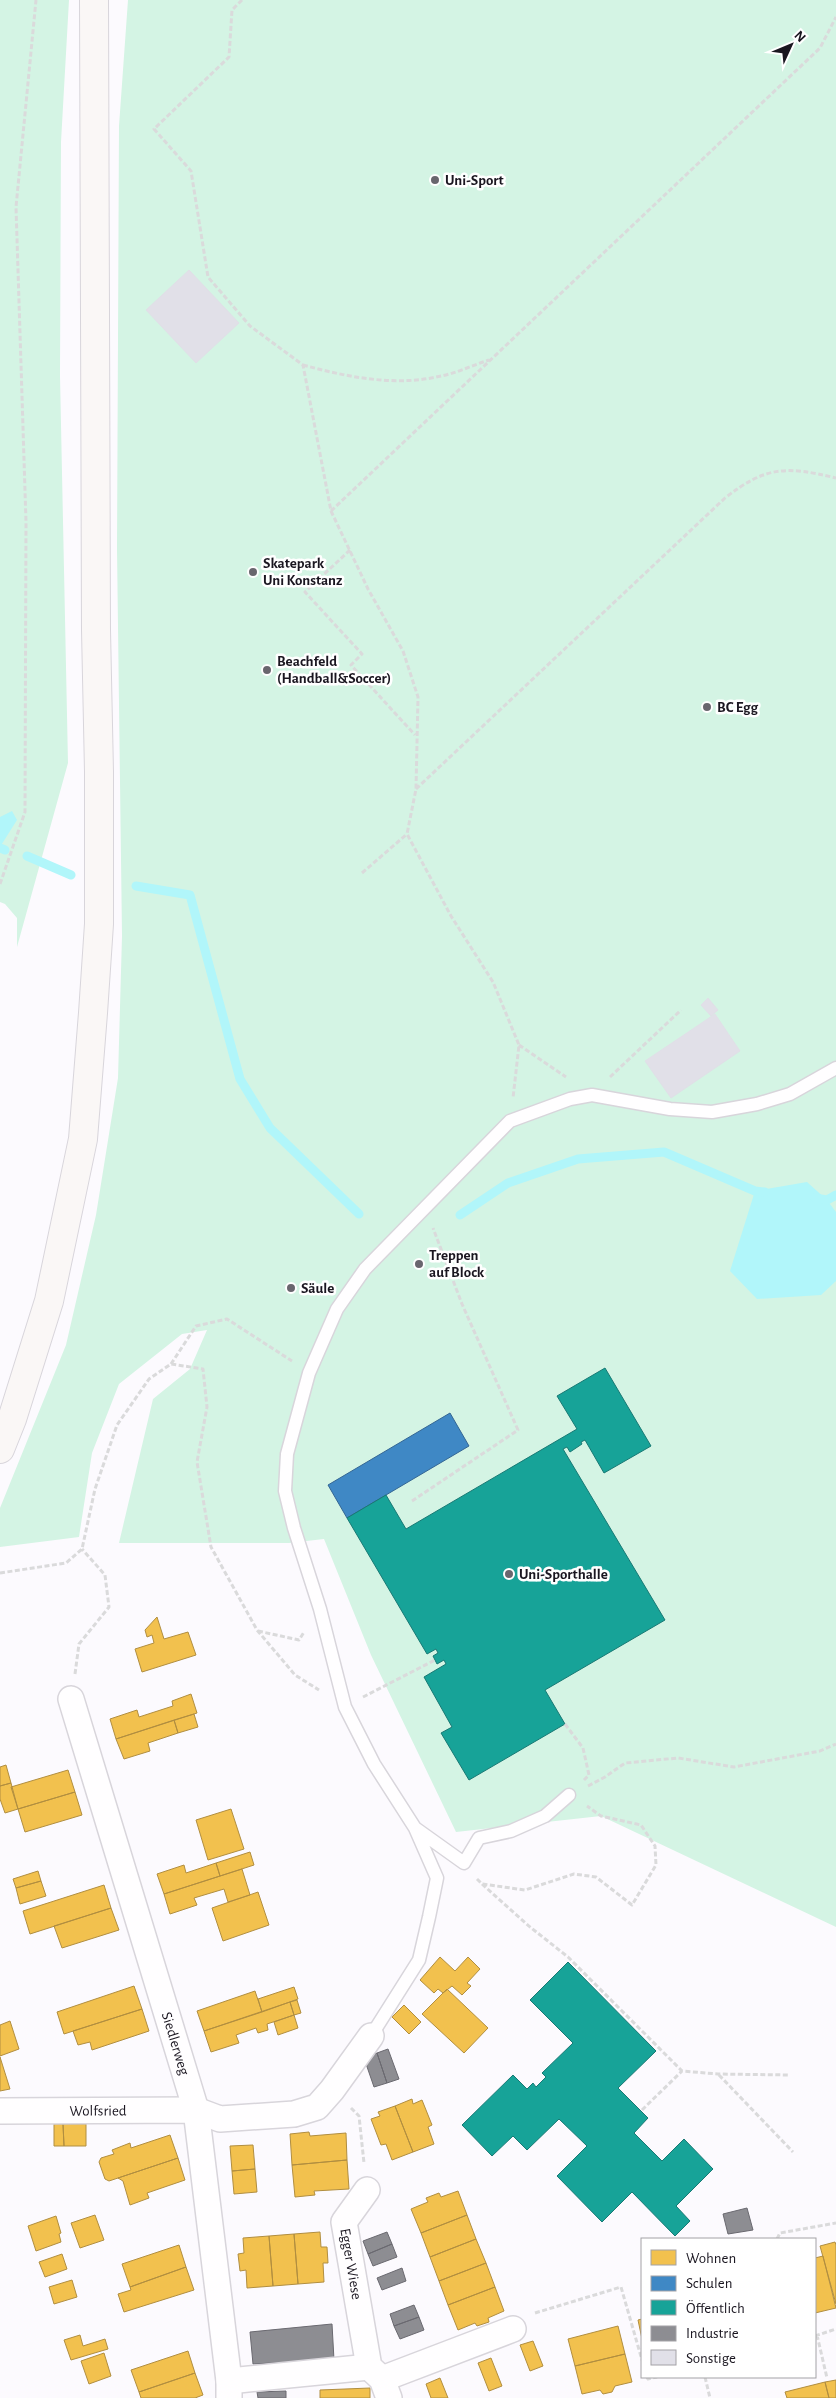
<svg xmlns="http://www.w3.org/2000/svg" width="836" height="2398" viewBox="0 0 836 2398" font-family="'Alegreya Sans',sans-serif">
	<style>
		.green { fill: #d4f4e4 }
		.water { fill: #b1f6fa }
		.homes { fill: #f2c14e; stroke: #b18e40 }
		.schools { fill: #3f88c5; stroke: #346694 }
		.public { fill: #17a398; stroke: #187974 }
		.industry { fill: #8d8d92; stroke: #6a6970 }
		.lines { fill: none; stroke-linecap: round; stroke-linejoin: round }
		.stream { stroke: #b1f6fa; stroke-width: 9 }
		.building { fill: #e1e0e8; stroke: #e0e0e7 }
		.lane-casing { stroke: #d8d5db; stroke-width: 15 }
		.street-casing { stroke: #d8d5db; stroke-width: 28 }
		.secondary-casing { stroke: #d8d5db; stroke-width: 30 }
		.path { stroke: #dadadb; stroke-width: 3; stroke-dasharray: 5 2.5; stroke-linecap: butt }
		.lane { stroke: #fffeff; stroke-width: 12 }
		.street { stroke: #fffeff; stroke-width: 25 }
		.secondary { stroke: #faf7f6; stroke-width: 28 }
		.poi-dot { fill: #69666e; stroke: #fff; stroke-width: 2 }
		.labels { text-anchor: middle; stroke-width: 5; stroke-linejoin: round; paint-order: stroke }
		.poi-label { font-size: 15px; font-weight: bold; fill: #1a1620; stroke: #fff; text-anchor: start }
		.street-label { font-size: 15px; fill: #1a1620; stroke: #fff }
	</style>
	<rect width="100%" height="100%" fill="#fcfafe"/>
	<path class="green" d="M0 0H69L61 142 60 376 68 763 17 947V918L5 904 0 902Z
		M128 0H836V1927L601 1816 456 1832 371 1655 324 1539 289 1543H119L153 1399 190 1369 207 1330 182 1334 119 1384 92 1453 79 1537 0 1547V1508L66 1345 96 1215 118 1078 122 936 117 549 119 126Z"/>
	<path class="water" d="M12 811 17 820 0 847V817Z
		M807 1182 827 1200 836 1212V1281L821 1295 757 1299 730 1271 755 1191Z"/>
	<path class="homes" d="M157 1617 164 1639 188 1632 196 1655 142 1672 135 1649 154 1643 152 1635 147 1637 145 1630Z
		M191 1694 197 1713 116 1739 110 1719 137 1710 139 1717 173 1706 172 1701Z
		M194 1714 198 1727 178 1733 174 1720Z
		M174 1720 178 1733 148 1743 150 1751 124 1759 116 1739Z
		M6 1765 11 1783 0 1786V1767Z
		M68 1770 75 1792 18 1809 11 1787Z
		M11 1783 18 1809 5 1813 0 1799V1786Z
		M75 1792 82 1815 25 1832 18 1809Z
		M231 1809 244 1849 208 1860 196 1820Z
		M250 1852 254 1865 220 1876 216 1863Z
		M216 1863 220 1876 164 1894 157 1874 184 1865 186 1873Z
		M242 1869 250 1895 228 1902 224 1889 194 1898 197 1905 170 1914 164 1894Z
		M38 1871 41 1881 16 1888 13 1879Z
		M41 1881 46 1896 20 1904 16 1888Z
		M104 1885 111 1908 30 1934 23 1911Z
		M258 1892 269 1925 223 1941 212 1908Z
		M111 1908 119 1930 62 1948 54 1926Z
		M440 1957 455 1971 468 1957 480 1969 467 1983 471 1986 462 1995 452 1986 443 1993 438 1989 434 1993 420 1980Z
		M134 1986 142 2009 64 2034 57 2012Z
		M294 1987 298 1999 262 2012 258 1999Z
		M447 1989 488 2028 464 2053 422 2014Z
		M255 1991 262 2012 204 2031 197 2011Z
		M297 2000 301 2013 294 2015 290 2002Z
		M290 2002 294 2015 267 2024 268 2030 258 2033 256 2028 236 2035 239 2043 211 2052 204 2031Z
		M404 2005 421 2022 409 2034 392 2017Z
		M142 2009 149 2031 92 2050 90 2042 78 2045 73 2031Z
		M294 2015 298 2028 278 2035 274 2022Z
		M10 2021 19 2049 0 2056V2025Z
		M0 2057 10 2089 0 2091Z
		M412 2099 413 2104 422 2100 432 2125 428 2127 434 2144 413 2152 395 2106Z
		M395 2106 413 2152 392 2160 386 2144 381 2145 371 2119 380 2116 378 2112Z
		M54 2124H63L64 2146H54Z
		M63 2124H86V2146H64Z
		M309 2132 310 2136 346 2133 347 2160 292 2165 290 2134Z
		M170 2135 178 2158 109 2181 105 2179 99 2162 101 2158 114 2154 112 2150 130 2143 131 2148Z
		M253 2145 255 2169 232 2171 230 2146Z
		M178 2158 185 2180 147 2193 149 2198 130 2205 123 2181 118 2178Z
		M347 2160 349 2189 314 2191 315 2195 295 2197 292 2165Z
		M255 2169 257 2192 234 2194 232 2171Z
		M458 2191 467 2215 421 2233 411 2209 428 2202 426 2198 439 2193 441 2197Z
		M95 2215 104 2240 80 2248 71 2223Z
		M467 2215 476 2239 430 2257 421 2233Z
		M56 2216 61 2233 59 2234 61 2242 36 2251 28 2226Z
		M320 2232 321 2247H327L328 2263H323L324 2282 298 2284 294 2234Z
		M294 2234 298 2284 273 2286 269 2236Z
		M269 2236 273 2286 247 2288 246 2270 240 2271 238 2254 244 2253 243 2238Z
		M476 2239 486 2263 439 2281 430 2257Z
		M835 2242 836 2245V2304L820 2246Z
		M179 2245 186 2267 130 2287 122 2264Z
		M62 2254 67 2269 45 2277 39 2262Z
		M823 2256 836 2308 815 2313V2258Z
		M486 2263 495 2287 448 2305 439 2281Z
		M186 2267 194 2290 124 2312 118 2294 131 2290 130 2287Z
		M72 2280 77 2297 54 2304 49 2287Z
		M495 2287 504 2311 488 2318 489 2322 477 2326 475 2323 458 2330 448 2305Z
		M642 2319V2339L638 2320Z
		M618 2326 625 2354 575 2366 568 2339Z
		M80 2335 83 2346 105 2339 108 2349 71 2360 64 2340Z
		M533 2341 543 2366 530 2371 520 2345Z
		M188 2351 195 2373 139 2392 131 2370Z
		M104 2353 111 2376 89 2384 81 2361Z
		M625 2354 632 2382 615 2386 612 2392 603 2394 600 2390 582 2394 575 2366Z
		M491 2358 502 2386 489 2391 478 2363Z
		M195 2373 203 2395 195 2398H141L139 2392Z
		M440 2378 448 2398H431L426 2384Z
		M836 2380V2398H829L825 2382Z
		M825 2382 829 2398H787L785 2392Z
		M370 2388V2398H320V2390Z"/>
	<path class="schools" d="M450 1413 469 1446 347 1518 328 1485Z"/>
	<path class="public" d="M605 1368 651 1446 604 1473 585 1440 581 1442 582 1444 570 1452 567 1447 563 1449 665 1620 545 1690 565 1724 469 1780 441 1733 452 1727 424 1677 446 1664 444 1660 437 1664 433 1656 438 1653 436 1649 427 1654 347 1518 386 1495 406 1529 577 1429 557 1396Z
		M568 1962 656 2051 618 2088 648 2118 634 2133 662 2161 684 2139 713 2169 676 2206 690 2221 675 2236 632 2192 602 2222 557 2176 587 2146 559 2119 527 2150 513 2136 492 2156 462 2125 513 2075 527 2089 533 2083 536 2087 546 2077 542 2073 573 2043 530 2000Z"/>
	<path class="industry" d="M388 2049 399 2079 387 2083 377 2053Z
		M377 2053 387 2083 374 2087 364 2058Z
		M747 2208 753 2230 728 2234 723 2214Z
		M387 2232 392 2244 368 2254 363 2241Z
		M392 2244 397 2257 373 2266 368 2254Z
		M402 2268 406 2281 382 2290 377 2278Z
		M414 2305 419 2317 394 2326 390 2314Z
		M419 2317 424 2330 400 2339 394 2326Z
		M332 2324 334 2360 253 2364 250 2332Z
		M286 2391V2398H258L257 2392Z"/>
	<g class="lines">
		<path class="stream" d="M0 848 5 850
			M27 856 71 875
			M136 886 190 895 240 1079 270 1128 359 1214
			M815 1198 827 1200 836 1195
			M460 1215 508 1183 578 1159 664 1152 755 1191 765 1192"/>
	</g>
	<path class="building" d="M189 270 239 323 196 363 146 310Z
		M708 998 718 1010 711 1016 701 1005Z
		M715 1014 740 1051 671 1098 645 1061Z"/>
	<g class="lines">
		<defs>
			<path id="lane" d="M415 1828 374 1764 345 1707 320 1609 294 1528 285 1491 287 1454 309 1373 337 1309 365 1269 510 1121 570 1099 592 1095 670 1109 712 1112 757 1104 790 1094 836 1068
				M371 2036 419 1960 429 1917 437 1878 415 1828 464 1863 479 1838 511 1831 545 1816 569 1795"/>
			<g id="street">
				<path id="s1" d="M71 1699 196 2110 229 2381V2398"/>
				<path id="s2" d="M0 2111 196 2110 220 2119 294 2114 317 2107 332 2090 371 2036"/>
				<path id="s3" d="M367 2190 344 2222 369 2367 382 2379 389 2398"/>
				<path d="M382 2379 513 2329"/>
				<path d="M229 2381 369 2367"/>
			</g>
			<path id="secondary" d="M0 1449 12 1419 49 1301 83 1139 93 1013 99 924V772L96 630 94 0"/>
		</defs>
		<use href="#lane" class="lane-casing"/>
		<use href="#street" class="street-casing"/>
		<use href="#secondary" class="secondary-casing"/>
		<path class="path" d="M242 0 232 10 229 57 154 129 191 171 208 277 250 326 303 365 331 511 368 589 403 651 418 697 416 789 407 834 451 916 493 982 519 1045 513 1098
			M303 365C347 377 396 387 441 376 457 373 473 365 489 360
			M331 511 820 48 836 17
			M350 550 305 592 362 654 351 665 415 735
			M416 789 725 498C766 466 786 466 836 478
			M362 873 407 834
			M0 884 25 812 26 522 16 207 36 0
			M519 1045 566 1077
			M610 1077 681 1010
			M171 1364 196 1326 227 1319 292 1361
			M412 1501 518 1430 462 1304 433 1228
			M0 1573 66 1563 82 1549 95 1489 117 1425 149 1379 171 1364 203 1369 207 1407 197 1462 211 1547 257 1630 295 1675 319 1690
			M258 1631 299 1640 304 1632
			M75 1674 79 1644 109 1607 105 1575 82 1549
			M363 1697 435 1660
			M565 1724 583 1748 589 1775 584 1780
			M588 1786 605 1777 625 1763 678 1758 734 1767 820 1751 836 1744
			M477 1879 482 1884 525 1890 574 1874 596 1877 632 1905 656 1865 655 1846 641 1825 601 1816 587 1806
			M482 1884 530 1927 568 1957 682 2071 718 2074 790 2075
			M719 2075 793 2152
			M351 2108 359 2116 364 2163
			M642 2110 682 2071
			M777 2239 780 2233 836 2223
			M535 2313 621 2287 642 2360
			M817 2335 827 2378
			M815 2336 836 2329
			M647 2377 648 2379 657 2377
			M705 2377 710 2398"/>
		<use href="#lane" class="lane"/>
		<use href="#street" class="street"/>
		<use href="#secondary" class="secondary"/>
	</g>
	<g class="poi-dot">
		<circle cx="435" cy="180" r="5"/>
		<circle cx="253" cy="572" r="5"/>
		<circle cx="267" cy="670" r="5"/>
		<circle cx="707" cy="707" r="5"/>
		<circle cx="419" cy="1264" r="5"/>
		<circle cx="291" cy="1288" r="5"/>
		<circle cx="509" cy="1574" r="5"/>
	</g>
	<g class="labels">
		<g class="poi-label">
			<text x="445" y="185">Uni-Sport</text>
			<text x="263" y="568">Skatepark<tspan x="263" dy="17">Uni Konstanz</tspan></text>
			<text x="277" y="666">Beachfeld<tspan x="277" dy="17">(Handball&amp;Soccer)</tspan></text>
			<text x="717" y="712">BC Egg</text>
			<text x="429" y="1260">Treppen<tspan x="429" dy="17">auf Block</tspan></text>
			<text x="301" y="1293">Säule</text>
			<text x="519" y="1579">Uni-Sporthalle</text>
		</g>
		<g class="street-label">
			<text dy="5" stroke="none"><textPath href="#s1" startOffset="360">Siedlerweg</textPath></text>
			<text dy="5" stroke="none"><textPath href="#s2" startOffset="98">Wolfsried</textPath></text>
			<text dy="5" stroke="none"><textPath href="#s3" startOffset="82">Egger Wiese</textPath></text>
		</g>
	</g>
	<rect x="641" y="2238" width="175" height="140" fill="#ffffff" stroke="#a3a2a6"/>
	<rect x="651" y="2250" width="25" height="15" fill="#f2c14e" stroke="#a3a2a6"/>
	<text x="686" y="2263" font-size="15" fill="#1a1620">Wohnen</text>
	<rect x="651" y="2276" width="25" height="15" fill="#3f88c5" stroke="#a3a2a6"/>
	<text x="686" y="2288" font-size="15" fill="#1a1620">Schulen</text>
	<rect x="651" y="2300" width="25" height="15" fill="#17a398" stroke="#a3a2a6"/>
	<text x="686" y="2313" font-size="15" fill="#1a1620">Öffentlich</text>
	<rect x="651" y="2326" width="25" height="15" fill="#8d8d92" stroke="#a3a2a6"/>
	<text x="686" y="2338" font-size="15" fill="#1a1620">Industrie</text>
	<rect x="651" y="2350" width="25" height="15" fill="#e1e0e8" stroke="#a3a2a6"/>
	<text x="686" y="2363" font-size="15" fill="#1a1620">Sonstige</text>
	<g transform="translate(791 45) rotate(46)" stroke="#ffffff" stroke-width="4" paint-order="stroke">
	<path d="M0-4L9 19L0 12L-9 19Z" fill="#1a1620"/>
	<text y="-8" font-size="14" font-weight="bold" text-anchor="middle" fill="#1a1620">N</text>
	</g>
</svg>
